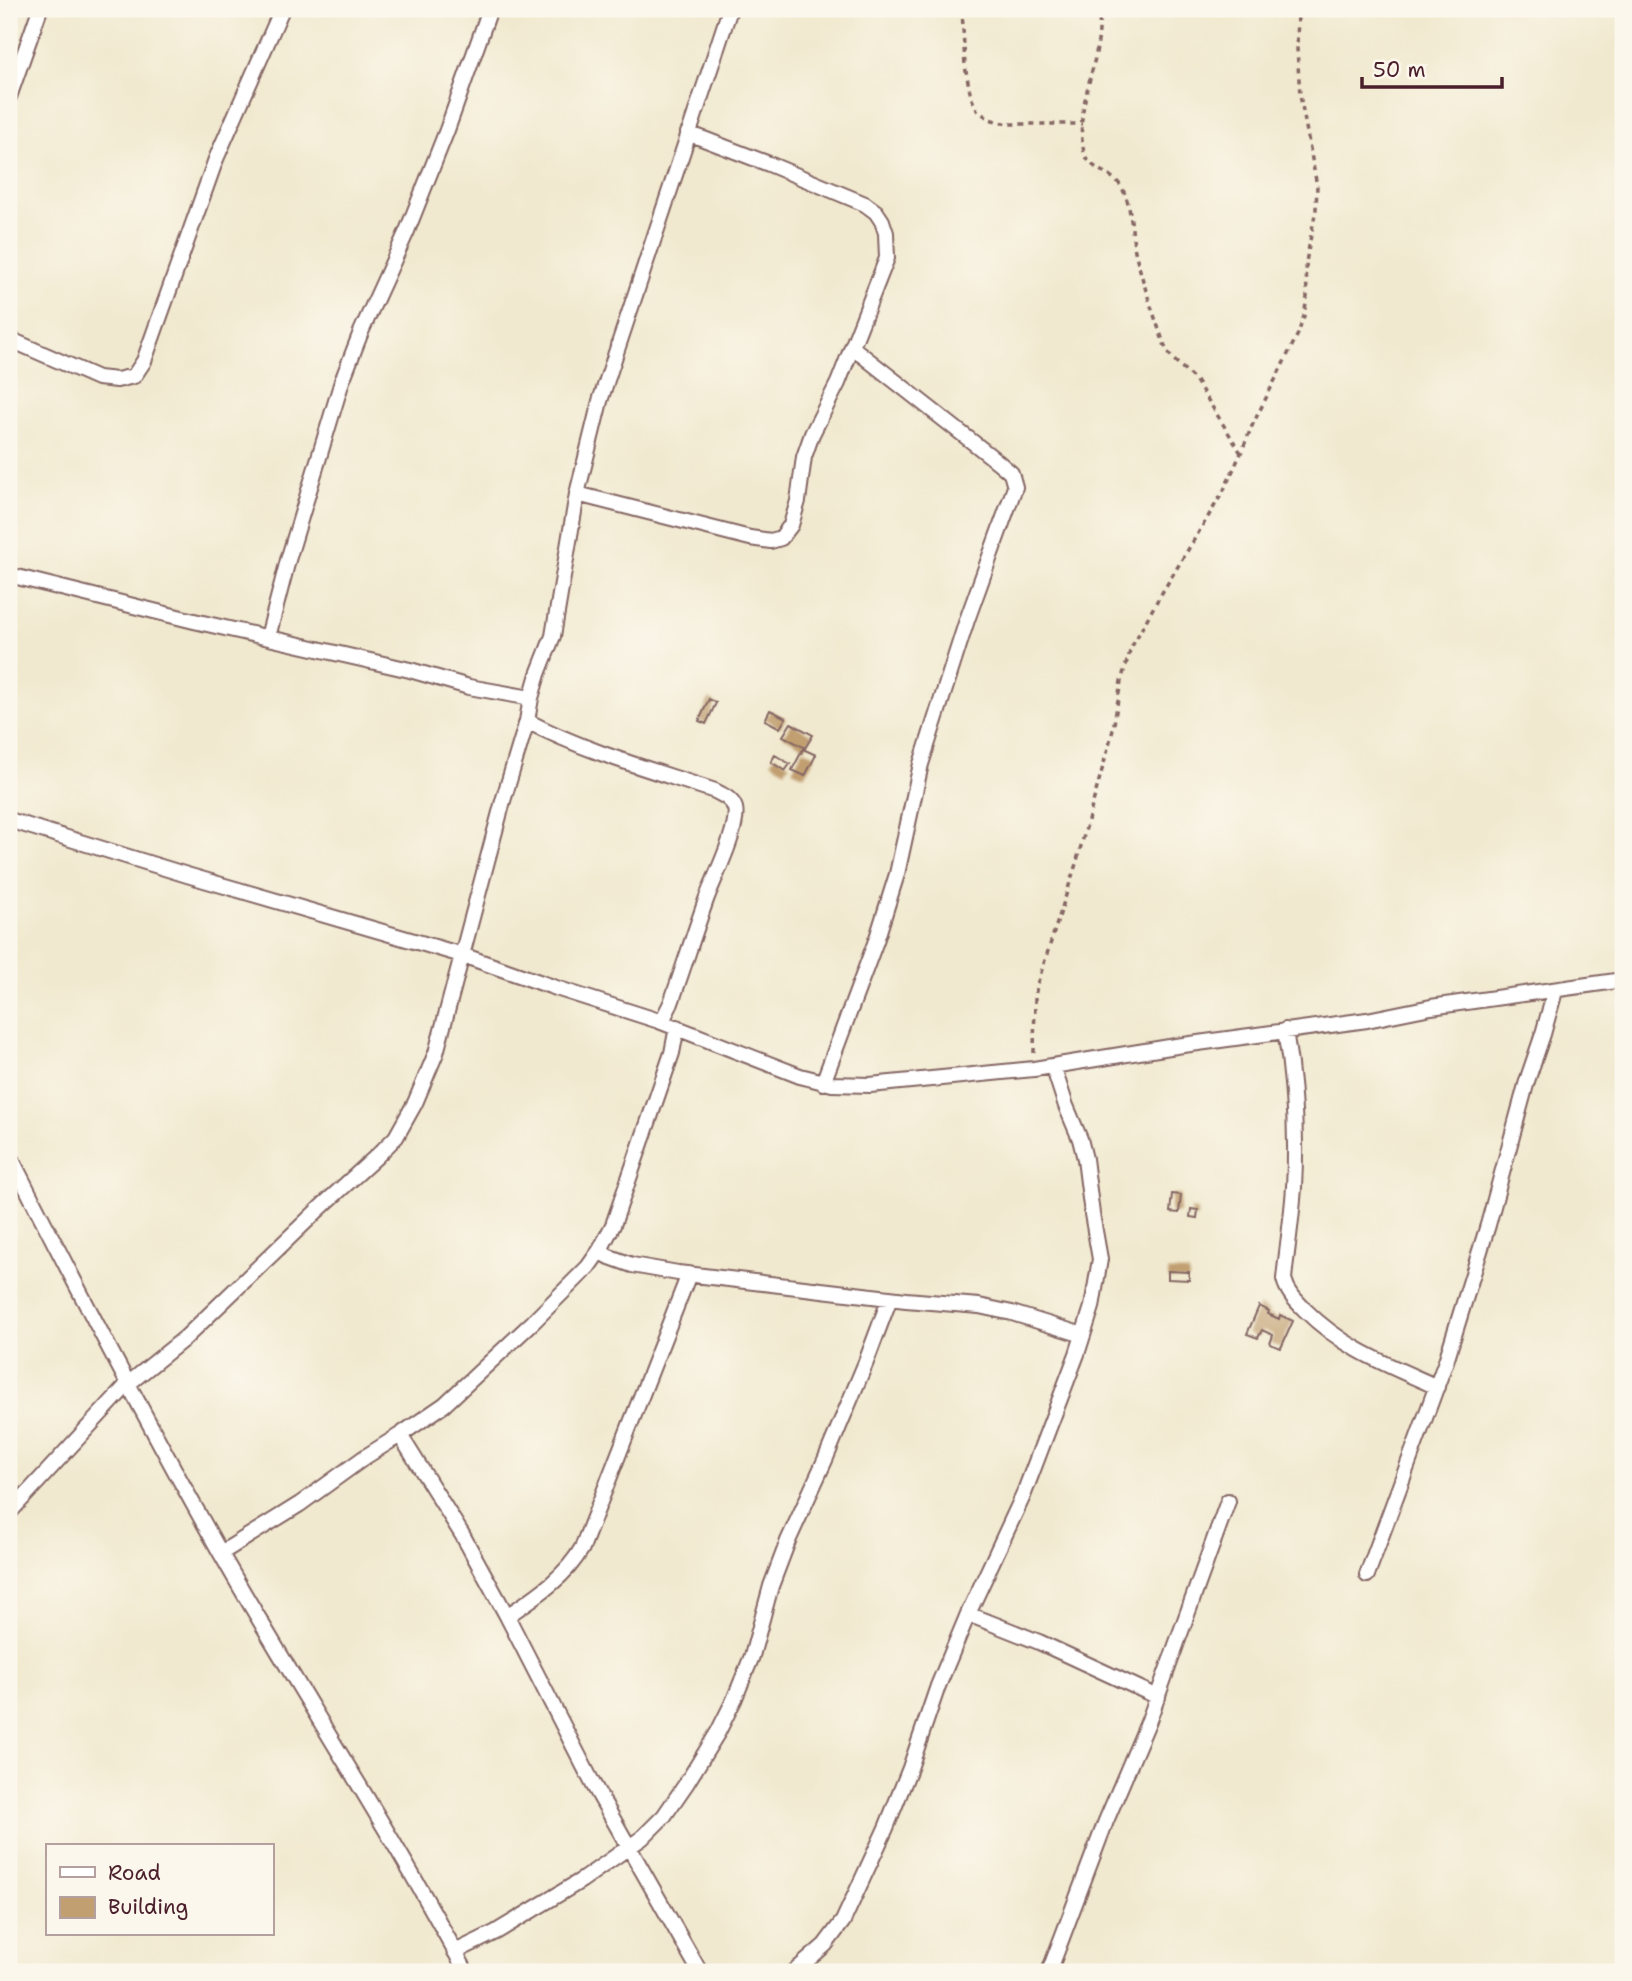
<svg xmlns="http://www.w3.org/2000/svg" width="1632" height="1981" viewBox="0 0 1632 1981" font-family="'Shantell Sans',sans-serif">
	<style>
		.building { fill: #c19f70 }
		.lines { fill: none; stroke-linecap: round; stroke-linejoin: round }
		.minor-casing { stroke: #846664; stroke-width: 18 }
		.path { stroke: #846664; stroke-width: 3.5; stroke-dasharray: 5 5; stroke-linecap: butt }
		.minor { stroke: #fff; stroke-width: 14 }
	</style>
	<rect width="100%" height="100%" fill="#fbf7ec"/>
	<filter id="ink" filterUnits="userSpaceOnUse"><feTurbulence type="fractalNoise" baseFrequency=".0143" numOctaves="2"/><feDisplacementMap in="SourceGraphic" scale="14" xChannelSelector="R" yChannelSelector="G"/><feConvolveMatrix kernelMatrix="1 2 1 2 8 2 1 2 1" color-interpolation-filters="sRGB"/></filter>
	<filter id="wash" filterUnits="userSpaceOnUse"><feTurbulence type="fractalNoise" baseFrequency=".00686" numOctaves="4" result="noise"/><feDisplacementMap in="SourceGraphic" scale="28" xChannelSelector="R" yChannelSelector="G"/><feGaussianBlur stdDeviation="1.57" result="paint"/><feColorMatrix in="noise" values="0 0 0 0 0 0 0 0 0 0 0 0 0 0 0 0 0 1.4 0 .05"/><feComposite in="paint" operator="in"/></filter>
	<g filter="url(#wash)">
		<rect width="100%" height="100%" fill="#f1e9cf"/>
		<g id="blocks">
			<path class="building" d="M709 699 716 703 706 724 699 721Z
				M770 710 786 718 780 728 765 720Z
				M791 723 813 735 805 748 783 736Z
				M803 749 816 755 805 776 792 770Z
				M775 755 790 764 785 771 771 762Z
				M1172 1194 1181 1195 1179 1213 1170 1212Z
				M1191 1209 1198 1210 1197 1218 1190 1217Z
				M1168 1271 1189 1272V1280L1168 1279Z
				M1259 1306 1269 1311 1268 1314 1279 1319 1280 1315 1293 1321 1281 1348 1270 1344 1273 1335 1262 1330 1258 1338 1247 1334Z"/>
		</g>
	</g>
	<g filter="url(#ink)">
		<use href="#blocks" fill-opacity="0" stroke="#846664" stroke-width="2"/>
		<g class="lines">
			<defs>
				<path id="minor" d="M9 97 40 9
					M9 339 98 378 117 380 134 376 144 361 216 159 282 9
					M577 494 750 538 771 541 781 538 791 525 798 501 804 457 812 434 838 383 887 258 886 233 882 221 876 212 865 204 769 164 688 133
					M9 575 194 621 410 670 469 687 531 698
					M268 637 288 560 342 381 361 332 407 231 447 130 490 9
					M527 721C586 752 652 770 715 791 723 795 732 799 735 808 740 827 713 880 706 900 694 934 683 969 671 1003L663 1019 659 1021
					M9 820 187 875 462 955 556 988 659 1021 800 1076 832 1084 870 1085 1034 1069 1176 1046 1367 1020 1431 1007 1623 980
					M1285 1030C1294 1083 1297 1134 1294 1187 1292 1218 1287 1249 1284 1279 1287 1292 1296 1301 1305 1310 1344 1349 1388 1365 1437 1387
					M823 1083 877 938 897 874 921 764 967 620 1015 487 1011 473 998 462 853 348
					M9 1154C77 1288 146 1421 220 1552 300 1693 390 1828 466 1972
					M600 1250 607 1256 632 1265 678 1273 906 1300 979 1306 1012 1313 1083 1335
					M400 1435 463 1536 507 1616 593 1784 700 1972
					M9 1513 128 1384 185 1338 320 1208 377 1156 396 1137 415 1103 436 1053 503 801 527 721 531 698 538 674 553 636 577 494 600 401 730 9
					M221 1553 300 1504 365 1457 400 1435 444 1405 533 1322 588 1267 600 1250 613 1225 672 1053 677 1027
					M1367 1575 1446 1361 1488 1225 1527 1081 1543 1034 1555 991
					M968 1614 1039 1642 1158 1697
					M507 1616C535 1597 565 1578 582 1548L689 1274
					M455 1952 496 1932 582 1880 642 1838 664 1816 686 1784 718 1732 734 1700 752 1656 771 1586 788 1541 825 1460 866 1362 890 1298
					M794 1972 825 1945 843 1921 886 1828 910 1768 938 1686 968 1614 1023 1496 1077 1354 1092 1307 1100 1259 1092 1214 1085 1159 1080 1139 1066 1106 1053 1066
					M1049 1972 1106 1821 1149 1720 1228 1501"/>
			</defs>
			<use href="#minor" class="minor-casing"/>
			<path class="path" d="M962 9 965 66 971 97 977 110 989 119 1007 124H1082
				M1098 9C1099 16 1100 23 1099 30 1097 71 1074 110 1084 152 1089 171 1114 172 1122 188 1132 206 1131 231 1135 251 1143 284 1154 316 1166 349L1172 358 1196 381 1241 453
				M1034 1053 1035 998 1037 985 1076 864 1113 730 1121 681 1131 648 1157 601 1223 492 1241 453 1252 426 1298 334 1304 316 1307 297 1306 262 1316 209 1317 186 1300 95 1297 49 1298 9"/>
			<use href="#minor" class="minor"/>
		</g>
	</g>
	<rect width="1632" height="1981" fill="none" stroke="#fbf7ec" stroke-width="35"/>
	<rect x="46" y="1844" width="228" height="91" fill="#fbf7ec" stroke="#b4a19f" stroke-width="2"/>
	<rect x="60" y="1867" width="35" height="10" fill="#ffffff" stroke="#b4a19f" stroke-width="2"/>
	<text x="108" y="1880" font-size="21" fill="#4a1f2b">Road</text>
	<rect x="60" y="1897" width="35" height="21" fill="#c19f70" stroke="#b4a19f" stroke-width="2"/>
	<text x="108" y="1914" font-size="21" fill="#4a1f2b">Building</text>
	<path d="M1362 77v10h140v-10" fill="none" stroke="#4a1f2b" stroke-width="3.5"/>
	<text x="1373" y="77" font-size="21" fill="#4a1f2b" stroke="#fbf7ec" stroke-width="5" paint-order="stroke">50 m</text>
</svg>
